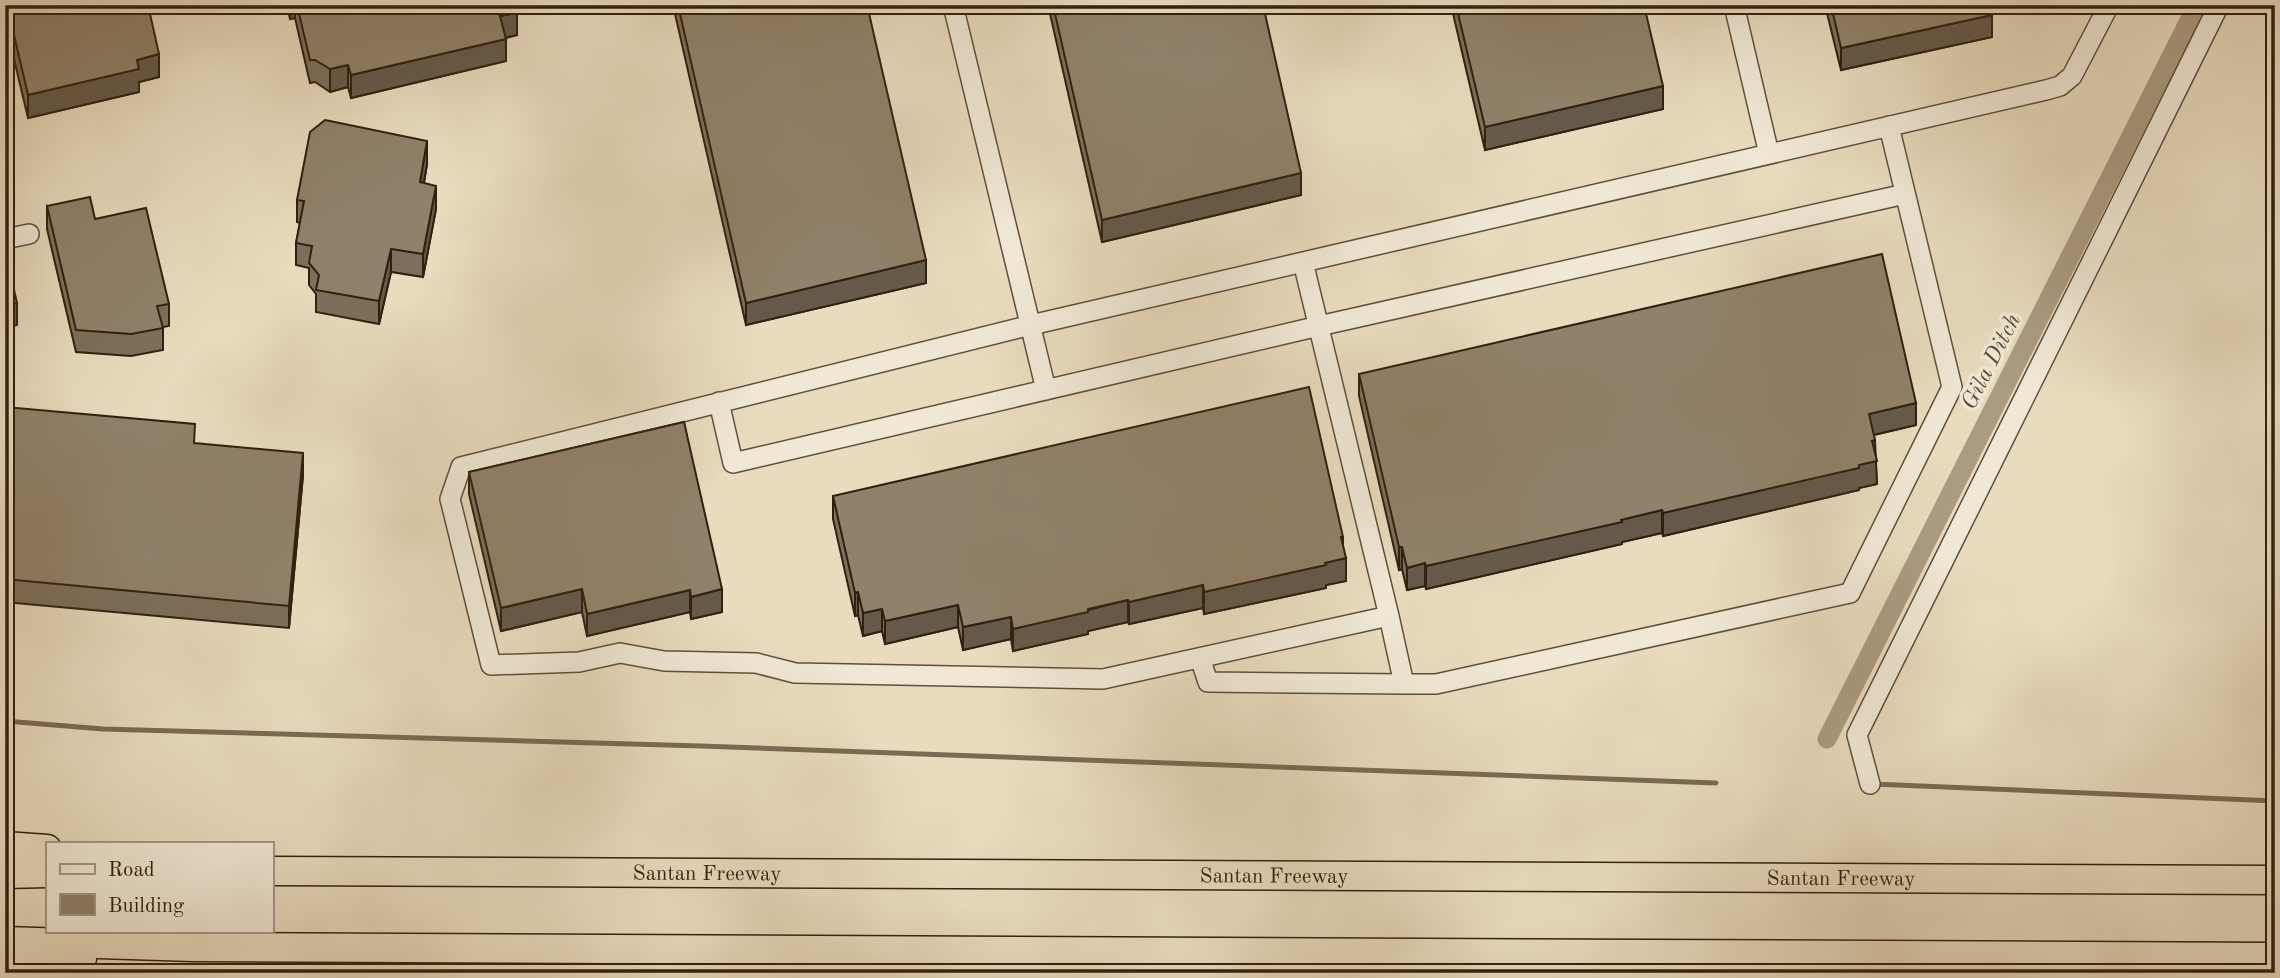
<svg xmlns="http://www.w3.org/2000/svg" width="2280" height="978" viewBox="0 0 2280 978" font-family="'Old Standard TT',serif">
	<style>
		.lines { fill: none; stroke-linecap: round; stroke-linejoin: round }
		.stream { stroke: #7a6a54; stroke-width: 5 }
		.canal { stroke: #aa9b82; stroke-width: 19 }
		.minor-casing { stroke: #5f4f3b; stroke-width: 22 }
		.highway-casing { stroke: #31200f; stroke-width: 31 }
		.minor { stroke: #f0e8d5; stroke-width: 19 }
		.highway { stroke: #e8dbbe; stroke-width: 28 }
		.wall { fill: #7c6f5b; stroke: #31200f; stroke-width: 2 }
		.shaded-wall { fill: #655a4a; stroke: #31200f; stroke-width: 2 }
		.building { fill: #90816a; stroke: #31200f; stroke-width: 2 }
		.labels { text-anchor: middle; stroke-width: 7; stroke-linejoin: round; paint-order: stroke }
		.street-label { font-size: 21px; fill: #31200f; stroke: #f0e8d5 }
		.water-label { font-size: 23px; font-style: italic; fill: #5b4b37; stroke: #f0e8d5 }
	</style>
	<rect width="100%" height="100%" fill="#e8dbbe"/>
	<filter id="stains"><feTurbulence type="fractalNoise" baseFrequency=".00286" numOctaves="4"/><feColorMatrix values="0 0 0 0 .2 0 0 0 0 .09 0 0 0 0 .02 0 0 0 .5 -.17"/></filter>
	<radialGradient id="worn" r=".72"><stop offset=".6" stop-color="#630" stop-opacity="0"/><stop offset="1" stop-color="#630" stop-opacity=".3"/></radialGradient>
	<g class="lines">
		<path class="stream" d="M5 721 103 729 701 746 1716 783
			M1873 784 2275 801"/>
		<path class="canal" d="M1827 739 2197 5"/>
		<defs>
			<path id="minor" d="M953 5 1046 390
				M1734 5 1769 154
				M5 239 29 234
				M1303 262 1389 616 1103 679 795 673 756 663 664 661 620 653 579 662 491 665 450 499 461 467 1031 325 2046 90 2060 86 2072 76 2109 5
				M719 402 733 463 1319 326 1905 194
				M1200 658 1208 682 1404 684 1389 616
				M1404 684H1436L1850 593 1952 387 1889 126
				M1870 784 1857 735 2219 5"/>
			<g id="highway">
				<path d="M5 846 47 849"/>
				<path id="s1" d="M271 871 2275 880"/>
				<path d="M5 874 47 873"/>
				<path d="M5 941 193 947 2275 957"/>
				<path d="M5 965 82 958"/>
			</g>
		</defs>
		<use href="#minor" class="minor-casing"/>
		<use href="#highway" class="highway-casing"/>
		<use href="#minor" class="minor"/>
		<use href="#highway" class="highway"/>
	</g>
	<path class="wall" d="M5 5H148L159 77 139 82V92L28 118 5 21Z
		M287 5H515L517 35 506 38V61L351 98 348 87 330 92 315 82 310 83 295 18 290 19Z
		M673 5H867L926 283 746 325Z
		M1048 5H1263L1301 195 1102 242Z
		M1451 5H1644L1663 109 1485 150Z
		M1825 5H1990L1992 37 1841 70Z
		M427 164 424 183 436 209 423 277 391 272 379 324 316 312V294L309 285V268L296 265V243L300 223 297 222V200Z
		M47 206 169 304V326L163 327V350L131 356 76 352 47 229Z
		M1359 374 1916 425 1874 435 1877 484 1859 488V490L1663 536 1662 533 1622 542V544L1426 589 1425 586 1407 590 1402 569 1399 570 1359 396Z
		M5 407 195 444 303 475 289 628 5 602Z
		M684 422 722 612 691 619 690 612 587 636 582 612 501 631 469 494V472Z
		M833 496 1343 547 1346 581 1326 585V588L1204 614 1203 608 1129 624 1128 622 1088 631V634L1013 651 1011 639 963 650 958 627 885 644 882 631 863 636 858 615 855 616 833 519Z"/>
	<path class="shaded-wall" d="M290 5H295V18L290 19Z
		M517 13V35L500 39V16Z
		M1992 15V37L1841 70V48Z
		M506 39V61L351 98V75Z
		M159 54V77L139 82V92L28 118V95L137 60Z
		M348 65V87L330 92V69Z
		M1663 86V109L1485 150V127Z
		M427 141V164L420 204V182Z
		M1301 173V195L1102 242V220Z
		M436 186V209L423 277V254Z
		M391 249V272L379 324V301Z
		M926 260V283L746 325V303Z
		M17 303V325L5 328V305Z
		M1916 403V425L1869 436V414Z
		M1875 440 1877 484 1859 488V490L1663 536V513L1859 465 1872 441Z
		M303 453V475L289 628V606Z
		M1662 510V533L1622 542V544L1426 589V566Z
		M1341 537H1343V559L1346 558V581L1326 585V588L1204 614V592L1325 563Z
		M1399 547H1402V569L1399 570Z
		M1425 563V586L1407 590V568Z
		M1203 585V608L1129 624V602Z
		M582 589V612L501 631V608Z
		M722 589V612L691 619V597Z
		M690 590V612L587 636V614Z
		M858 592V615L855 616V593Z
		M1128 600V622L1088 631V634L1013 651V629Z
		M958 605V627L885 644V621Z
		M882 609V631L863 636V613Z
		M1011 617V639L963 650V627Z"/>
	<path class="building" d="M7 5H148L159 54 137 60 139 69 28 95Z
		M297 5H515L517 13 500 16 506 39 351 75 348 65 330 69 315 60H310Z
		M678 5H867L926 260 746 303Z
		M1053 5H1263L1301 173 1102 220Z
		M1456 5H1644L1663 86 1485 127Z
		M1831 5H1990L1992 15 1841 48Z
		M325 120 427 141 420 182 436 186 423 254 391 249 379 301 316 290 319 275 309 263 312 246 296 243 304 201 297 200 310 132Z
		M90 197 95 219 146 208 169 304 157 306 163 328 131 334 76 330 47 206Z
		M5 250 17 303 5 305Z
		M1882 254 1916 403 1869 414 1875 440 1872 441 1877 461 1859 465V468L1663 513 1662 510 1621 520 1622 522 1426 566 1425 563 1407 568 1402 547H1399L1359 374Z
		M1309 387 1343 537H1341L1346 558 1325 563 1326 565 1204 592 1203 585 1129 602 1128 600 1088 609V612L1013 629 1011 617 963 627 958 605 885 621 882 609 863 613 858 592 855 593 833 496Z
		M5 407 195 424 194 443 303 453 289 606 5 579Z
		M684 422 722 589 691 597 690 590 587 614 582 589 501 608 469 472Z"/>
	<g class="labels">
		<g class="street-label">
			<text dy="7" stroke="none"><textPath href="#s1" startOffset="436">Santan Freeway</textPath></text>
			<text dy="7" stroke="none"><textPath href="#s1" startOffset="1003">Santan Freeway</textPath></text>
			<text dy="7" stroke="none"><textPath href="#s1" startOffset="1570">Santan Freeway</textPath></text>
		</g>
		<g class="water-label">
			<text transform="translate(1990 361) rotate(-63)" y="8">Gila Ditch</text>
		</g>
	</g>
	<rect width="2280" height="978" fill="none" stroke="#e8dbbe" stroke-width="28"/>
	<rect x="7" y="7" width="2266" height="964" fill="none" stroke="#31200f" stroke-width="3.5"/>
	<rect x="14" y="14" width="2252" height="950" fill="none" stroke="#31200f" stroke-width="2"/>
	<rect x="46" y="842" width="228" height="91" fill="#f0e8d5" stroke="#a49886" stroke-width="2"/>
	<rect x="60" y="864" width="35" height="10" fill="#f0e8d5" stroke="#a49886" stroke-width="2"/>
	<text x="108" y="876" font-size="21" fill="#31200f">Road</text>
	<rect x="60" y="894" width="35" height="21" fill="#90816a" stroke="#a49886" stroke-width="2"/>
	<text x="108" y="912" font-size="21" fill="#31200f">Building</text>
	<rect width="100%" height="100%" filter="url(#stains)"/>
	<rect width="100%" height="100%" fill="url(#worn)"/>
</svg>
